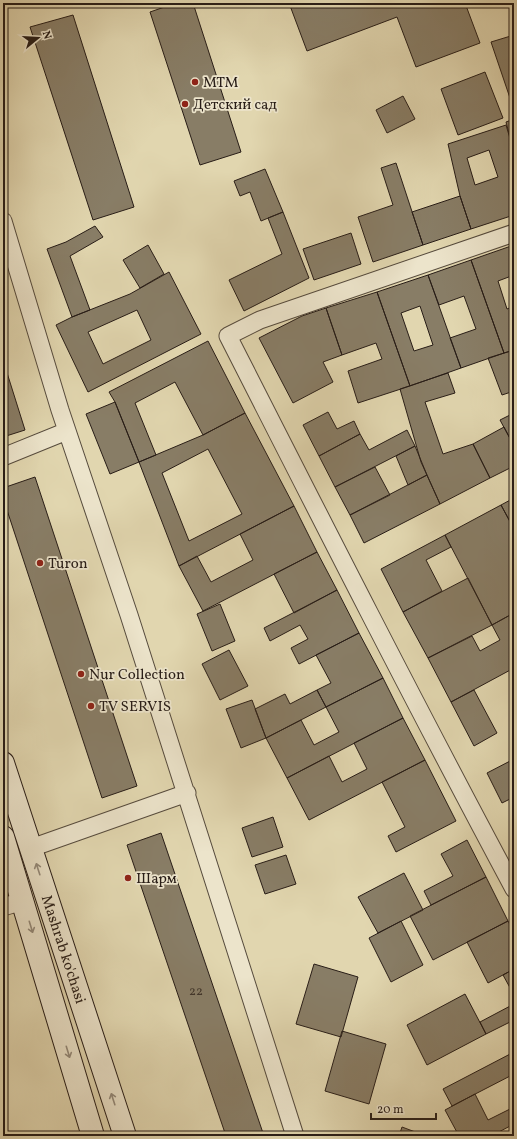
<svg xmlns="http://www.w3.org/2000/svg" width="517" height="1139" viewBox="0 0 517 1139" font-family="Vollkorn,serif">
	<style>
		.building { fill: #887d66; stroke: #281d17; fill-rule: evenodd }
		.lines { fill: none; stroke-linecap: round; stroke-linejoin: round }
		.minor-casing { stroke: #564b3d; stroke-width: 19 }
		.secondary-casing { stroke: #281d17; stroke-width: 24 }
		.minor { stroke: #ece4cb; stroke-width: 17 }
		.secondary { stroke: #ece4cb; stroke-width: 22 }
		.oneway { stroke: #948a7a }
		.poi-dot { fill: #8f2418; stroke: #ece4cb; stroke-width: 1.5 }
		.labels { text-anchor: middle; stroke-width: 3.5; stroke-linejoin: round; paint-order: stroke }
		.number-label { font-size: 13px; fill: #40352b }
		.poi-label { font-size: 15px; fill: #281d17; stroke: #ece4cb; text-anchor: start }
		.street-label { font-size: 15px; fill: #281d17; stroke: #ece4cb }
	</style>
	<rect width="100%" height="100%" fill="#e1d6af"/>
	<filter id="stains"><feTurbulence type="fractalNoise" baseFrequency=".005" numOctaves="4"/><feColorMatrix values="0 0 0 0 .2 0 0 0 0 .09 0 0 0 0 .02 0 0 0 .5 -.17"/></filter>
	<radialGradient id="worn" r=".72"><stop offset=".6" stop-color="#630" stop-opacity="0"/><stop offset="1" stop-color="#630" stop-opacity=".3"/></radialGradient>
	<path class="building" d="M176 3H193L241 152 200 165 150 12Z
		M289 3H465L480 43 416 67 397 17 307 51Z
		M73 15 134 207 93 220 30 27Z
		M514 35V100L511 101 491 42Z
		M485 72 503 118 458 135 441 89Z
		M403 96 415 119 387 133 376 110Z
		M514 119V149H513L506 122Z
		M506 125 514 152V215L471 229 460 196 448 144ZM489 150 498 177 475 185 467 158Z
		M396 163 423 245 373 262 358 217 393 205 381 168Z
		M265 169 283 212 261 221 250 192 240 196 234 181Z
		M460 196 471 229 423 245 412 212Z
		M283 212 309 278 244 311 229 280 282 254 268 218Z
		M95 226 103 237 70 256 90 310 72 317 47 249 66 242Z
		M351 233 361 264 314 280 303 249Z
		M148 245 164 274 140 288 123 260Z
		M514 245V275L498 281 507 309 514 306V350L504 353 471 260Z
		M471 260 504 353 461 368 450 338 476 329 464 296 439 305 428 275Z
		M169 272 201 334 88 392 56 325 72 317 130 294ZM137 310 151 340 103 364 88 332Z
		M428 275 461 368 410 386 377 292ZM420 306 433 345 414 351 401 313Z
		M377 292 410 386 358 403 348 371 382 359 376 343 342 355 326 308Z
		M326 308 342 355 323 362 333 382 293 403 259 338 302 316Z
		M208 341 245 413 203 435 175 382 135 403 156 455 139 462 115 402 109 392Z
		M514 350V391L502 395 488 358Z
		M3 360 25 430 3 437Z
		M448 373 455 393 425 402 443 454 473 444 490 478 440 504 421 462 400 389Z
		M115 402 139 462 110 474 86 414Z
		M328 412 337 429 354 421 360 434 319 456 303 425Z
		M245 413 294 506 179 566 139 462 203 435ZM208 449 242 514 189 541 162 473Z
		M514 413V446L500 420Z
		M504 427 514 446V466L490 478 473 444Z
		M407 430 415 446 335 487 319 456 360 434 369 450Z
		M415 446 427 475 408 485 396 456Z
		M375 467 390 495 350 515 335 487Z
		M427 475 440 504 364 543 350 515Z
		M35 477 137 786 102 798 3 498V488Z
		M514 498V529L501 505Z
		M501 505 514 529V613L492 625 445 535Z
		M294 506 317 552 203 611 179 566 197 556 211 582 253 560 240 534Z
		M445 535 451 547 426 560 442 591 403 612 381 569Z
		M317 552 337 590 294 613 274 574Z
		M468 578 492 625 428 658 403 612Z
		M337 590 359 633 299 664 291 648 308 639 300 625 270 641 264 628Z
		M220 604 235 641 212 651 197 614Z
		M510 615 514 622V668L451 702 428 658 472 636 480 651 500 640 492 625Z
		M359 633 383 678 326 707 317 690 331 683 316 655Z
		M229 650 248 686 220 700 202 664Z
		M383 678 403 718 287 778 266 738 301 720 314 745 339 732 326 707Z
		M317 690 326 707 266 738 255 709 285 694 290 704Z
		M474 690 497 733 474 746 451 702Z
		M252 700 266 738 241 748 226 709Z
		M403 718 425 760 309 820 287 778 329 756 342 782 367 769 354 743Z
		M514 759V797L502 803 487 773Z
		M425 760 456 821 396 852 388 836 405 827 382 782Z
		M273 817 283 847 252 857 242 828Z
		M161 833 264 1136H226L127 845Z
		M467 840 486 877 431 905 424 891 453 876 441 854Z
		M286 855 296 884 265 894 255 865Z
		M404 873 423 910 378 933 358 897Z
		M486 877 508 921 433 960 410 916Z
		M401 921 423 965 391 982 369 938Z
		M508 921 514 932V969L488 983 467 942Z
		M314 964 358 977 341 1037 296 1024Z
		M514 969V995L503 975Z
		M465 994 486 1034 427 1065 407 1025Z
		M514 1004V1020L486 1034 480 1022Z
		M342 1031 386 1044 369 1104 325 1091Z
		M514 1052V1074L452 1106 443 1089Z
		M475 1094 488 1120 514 1107V1124L491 1136H459L445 1110Z
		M402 1127 426 1136H399Z"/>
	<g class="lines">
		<defs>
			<path id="minor" d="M3 221 60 410 129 615 295 1136
				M514 233 260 320 228 336C322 521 416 706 514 889
				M3 457 67 431
				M31 848 187 793
				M3 907 23 901"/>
			<g id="secondary">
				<path id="s1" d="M3 763 125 1136"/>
				<path d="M3 837 93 1136"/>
			</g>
		</defs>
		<use href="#minor" class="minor-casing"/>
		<use href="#secondary" class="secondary-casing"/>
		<use href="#minor" class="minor"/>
		<use href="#secondary" class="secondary"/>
	</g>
	<defs><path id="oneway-shaft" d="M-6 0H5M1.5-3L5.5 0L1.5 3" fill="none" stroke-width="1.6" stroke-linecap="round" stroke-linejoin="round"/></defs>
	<g class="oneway">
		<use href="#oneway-shaft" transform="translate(38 869) rotate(-108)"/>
		<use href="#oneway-shaft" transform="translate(31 927) rotate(73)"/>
		<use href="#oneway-shaft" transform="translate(68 1052) rotate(73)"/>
		<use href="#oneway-shaft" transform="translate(113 1099) rotate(-108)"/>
	</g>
	<g class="poi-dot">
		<circle cx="195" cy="82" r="4"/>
		<circle cx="185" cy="104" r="4"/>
		<circle cx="40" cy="563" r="4"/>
		<circle cx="81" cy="674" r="4"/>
		<circle cx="91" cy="706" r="4"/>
		<circle cx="128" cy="878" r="4"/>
	</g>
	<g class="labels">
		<g class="number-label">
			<text x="196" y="995">22</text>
		</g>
		<g class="poi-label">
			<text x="203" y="87">MTM</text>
			<text x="193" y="109">Детский сад</text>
			<text x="48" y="568">Turon</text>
			<text x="89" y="679">Nur Collection</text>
			<text x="99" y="711">TV SERVIS</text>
			<text x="136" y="883">Шарм</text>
		</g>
		<g class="street-label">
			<text dy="5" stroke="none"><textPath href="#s1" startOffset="196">Mashrab ko'chasi</textPath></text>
		</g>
	</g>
	<rect width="517" height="1139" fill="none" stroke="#e1d6af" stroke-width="16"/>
	<rect x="4" y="4" width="509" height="1131" fill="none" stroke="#281d17" stroke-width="2"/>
	<rect x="8" y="8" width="501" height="1123" fill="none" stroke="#281d17"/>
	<g transform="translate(38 38) rotate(72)" stroke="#ece4cb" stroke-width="3" paint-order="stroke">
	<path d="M0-3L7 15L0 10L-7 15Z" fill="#281d17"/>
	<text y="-6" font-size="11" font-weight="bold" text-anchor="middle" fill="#281d17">N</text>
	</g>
	<path d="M371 1113v6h65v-6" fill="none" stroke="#281d17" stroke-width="2"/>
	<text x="377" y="1113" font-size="12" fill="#281d17" stroke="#ece4cb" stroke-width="3" paint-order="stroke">20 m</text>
	<rect width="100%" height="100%" filter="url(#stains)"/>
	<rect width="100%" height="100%" fill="url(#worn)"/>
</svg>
